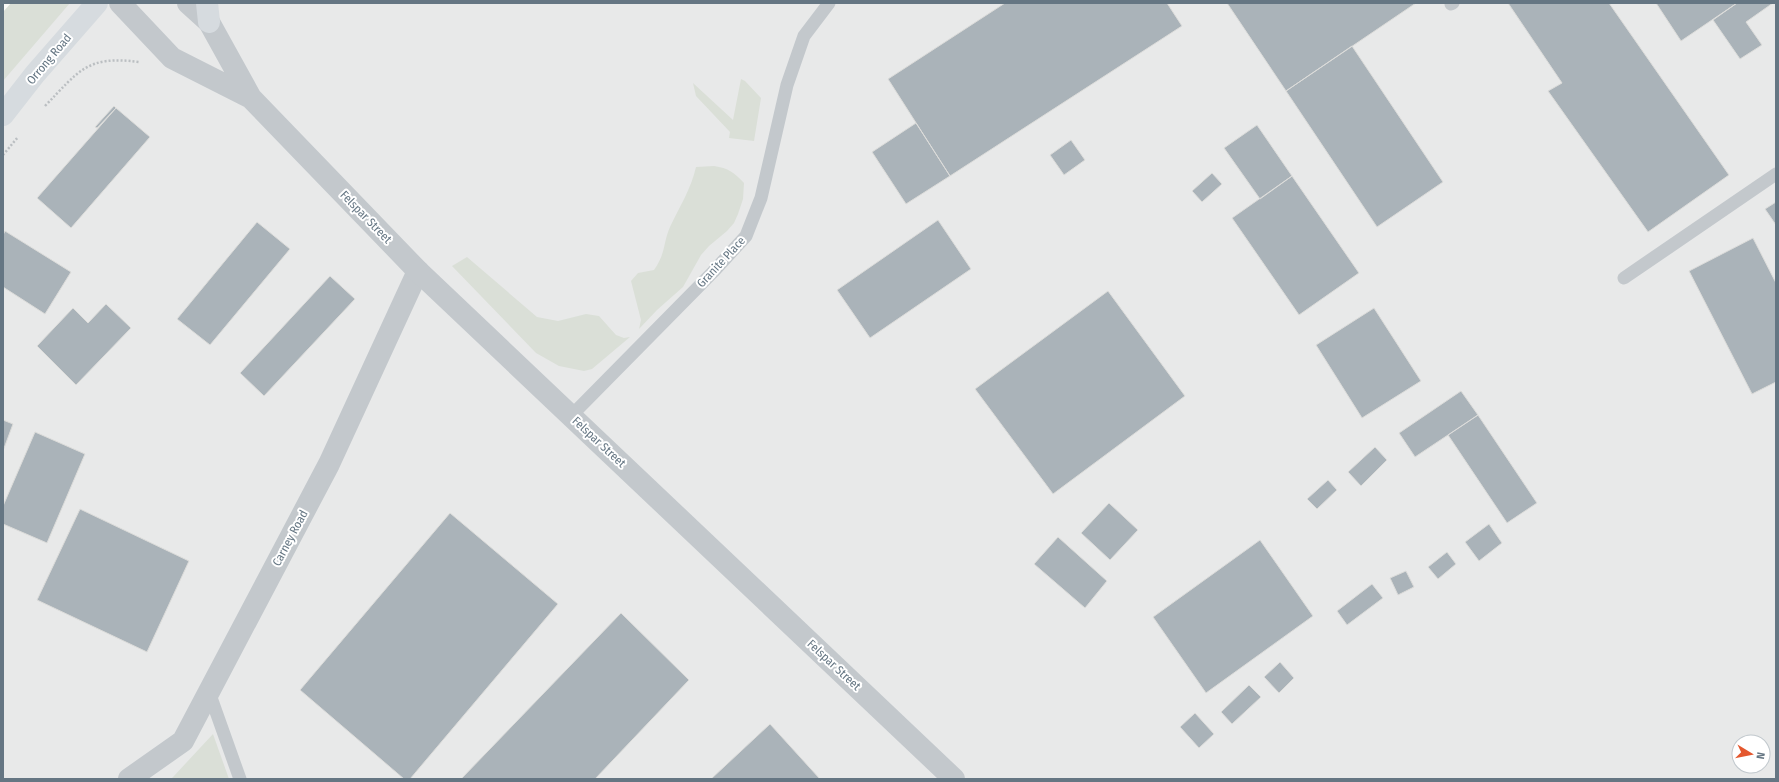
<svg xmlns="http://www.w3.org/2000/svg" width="1779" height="782" viewBox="0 0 1779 782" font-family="'Fira Sans Condensed',sans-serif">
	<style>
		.built { fill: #e8e9e9; fill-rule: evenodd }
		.green { fill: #dadfd7 }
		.building { fill: #aab3b9; stroke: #dcdcda }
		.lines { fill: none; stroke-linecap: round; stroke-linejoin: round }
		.path { stroke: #bbbfc2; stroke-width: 2.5; stroke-dasharray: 2 2; stroke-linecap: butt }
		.service { stroke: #c3c8cc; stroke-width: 13 }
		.minor { stroke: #c3c8cc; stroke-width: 22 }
		.tertiary { stroke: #c3c8cc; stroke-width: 22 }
		.trunk { stroke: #d6dbdf; stroke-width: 22 }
		.labels { text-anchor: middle; stroke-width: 4; stroke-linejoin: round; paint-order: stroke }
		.street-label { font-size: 12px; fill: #657683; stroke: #fff }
	</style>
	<rect width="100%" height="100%" fill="#fafaf8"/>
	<path class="built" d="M36 3H1776V779H3V67ZM1739 742H1763V766H1739Z"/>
	<path class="green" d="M11 3H70L3 81V12Z
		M741 79 745 81 761 98 754 141 729 138 730 132 696 96 693 83 733 120Z
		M714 166C728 168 735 173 744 183L743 199 738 214 734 223 727 231 709 246 701 255 683 287 657 310 639 329 641 320 631 281 638 273 654 270C666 253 663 243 670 227 680 206 691 189 696 167Z
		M467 257 537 317 558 321 586 314 599 316 616 335 624 338 630 337 592 369 584 371 559 366 536 353 452 266Z
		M213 734 229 779H171L173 777Z"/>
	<path class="building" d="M1005 3H1167L1182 26 950 176 888 79Z
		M1227 3H1416L1286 91Z
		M1508 3H1609L1729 175 1648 232 1548 91 1562 83Z
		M1656 3H1737L1681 41Z
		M1737 3H1773L1746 22 1762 45 1740 59 1713 20Z
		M1352 46 1443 182 1377 227 1286 91Z
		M114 106 116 108 97 128 95 127Z
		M116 108 150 137 71 228 37 198Z
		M916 123 950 176 906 204 872 152Z
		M1257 125 1292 176 1260 199 1224 148Z
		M1071 140 1085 160 1064 175 1050 155Z
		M1212 173 1222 184 1202 202 1192 191Z
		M1292 176 1359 273 1299 315 1232 218Z
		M1776 202V225L1765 209Z
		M938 220 971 269 870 338 837 290Z
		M257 222 290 249 210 345 177 319Z
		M5 231 71 272 45 314 3 287V235Z
		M1753 238 1776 283V382L1752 394 1689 271Z
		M330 276 355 299 264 396 240 373Z
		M1108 291 1185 396 1053 494 975 389Z
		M106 304 131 328 76 385 37 346 73 308 88 323Z
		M1374 308 1421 381 1362 418 1316 345Z
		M1461 391 1478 415 1415 457 1399 433Z
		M1478 415 1537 503 1507 523 1448 435Z
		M3 420 13 424 3 451Z
		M35 432 85 454 47 543 3 524V506Z
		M1375 447 1387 460 1361 486 1348 472Z
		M1328 480 1337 490 1317 509 1307 499Z
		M1109 503 1138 530 1110 560 1081 533Z
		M80 509 189 561 147 652 37 600Z
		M450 513 558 604 410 779H404L300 690Z
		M1489 524 1502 543 1479 561 1465 542Z
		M1058 537 1107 581 1085 608 1034 564Z
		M1260 540 1313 616 1206 693 1153 617Z
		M1447 552 1456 564 1438 579 1428 567Z
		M1406 571 1414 587 1398 595 1390 578Z
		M1372 584 1383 598 1347 625 1337 611Z
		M621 613 689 680 595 779H461Z
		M1280 662 1294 678 1279 693 1264 677Z
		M1249 685 1261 697 1232 724 1221 712Z
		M1195 713 1214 734 1199 748 1180 727Z
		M770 724 820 779H711Z"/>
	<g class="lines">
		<path class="path" d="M45 106C79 71 87 55 139 62
			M3 155 18 137"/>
		<path class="service" d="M1451 4 1453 3
			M1624 278 1776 174
			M571 416 713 272 746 236 761 198 787 85 804 36 829 3
			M209 692 240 779"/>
		<path class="minor" d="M129 779 183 741 329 464 418 271"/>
		<path class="tertiary" d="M120 3 172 58 251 98
			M188 3 209 22 251 98 418 271 954 779"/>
		<path class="trunk" d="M207 3 209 22
			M3 115 35 74 97 3"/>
	</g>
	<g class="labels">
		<g class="street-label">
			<text transform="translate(49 59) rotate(-50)" y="4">Orrong Road</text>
			<text transform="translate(366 217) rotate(46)" y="4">Felspar Street</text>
			<text transform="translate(721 262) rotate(-47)" y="4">Granite Place</text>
			<text transform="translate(599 442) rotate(43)" y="4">Felspar Street</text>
			<text transform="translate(290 538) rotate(-62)" y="4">Carney Road</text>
			<text transform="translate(834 665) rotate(43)" y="4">Felspar Street</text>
		</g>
	</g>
	<rect width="1779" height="782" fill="none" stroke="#657683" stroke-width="8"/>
	<g transform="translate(1751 754) rotate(100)"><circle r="19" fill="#ffffff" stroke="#c1c8cd"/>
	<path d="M0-3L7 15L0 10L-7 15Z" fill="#e4572e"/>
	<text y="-6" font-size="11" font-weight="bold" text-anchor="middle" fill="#657683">N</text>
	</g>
</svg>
